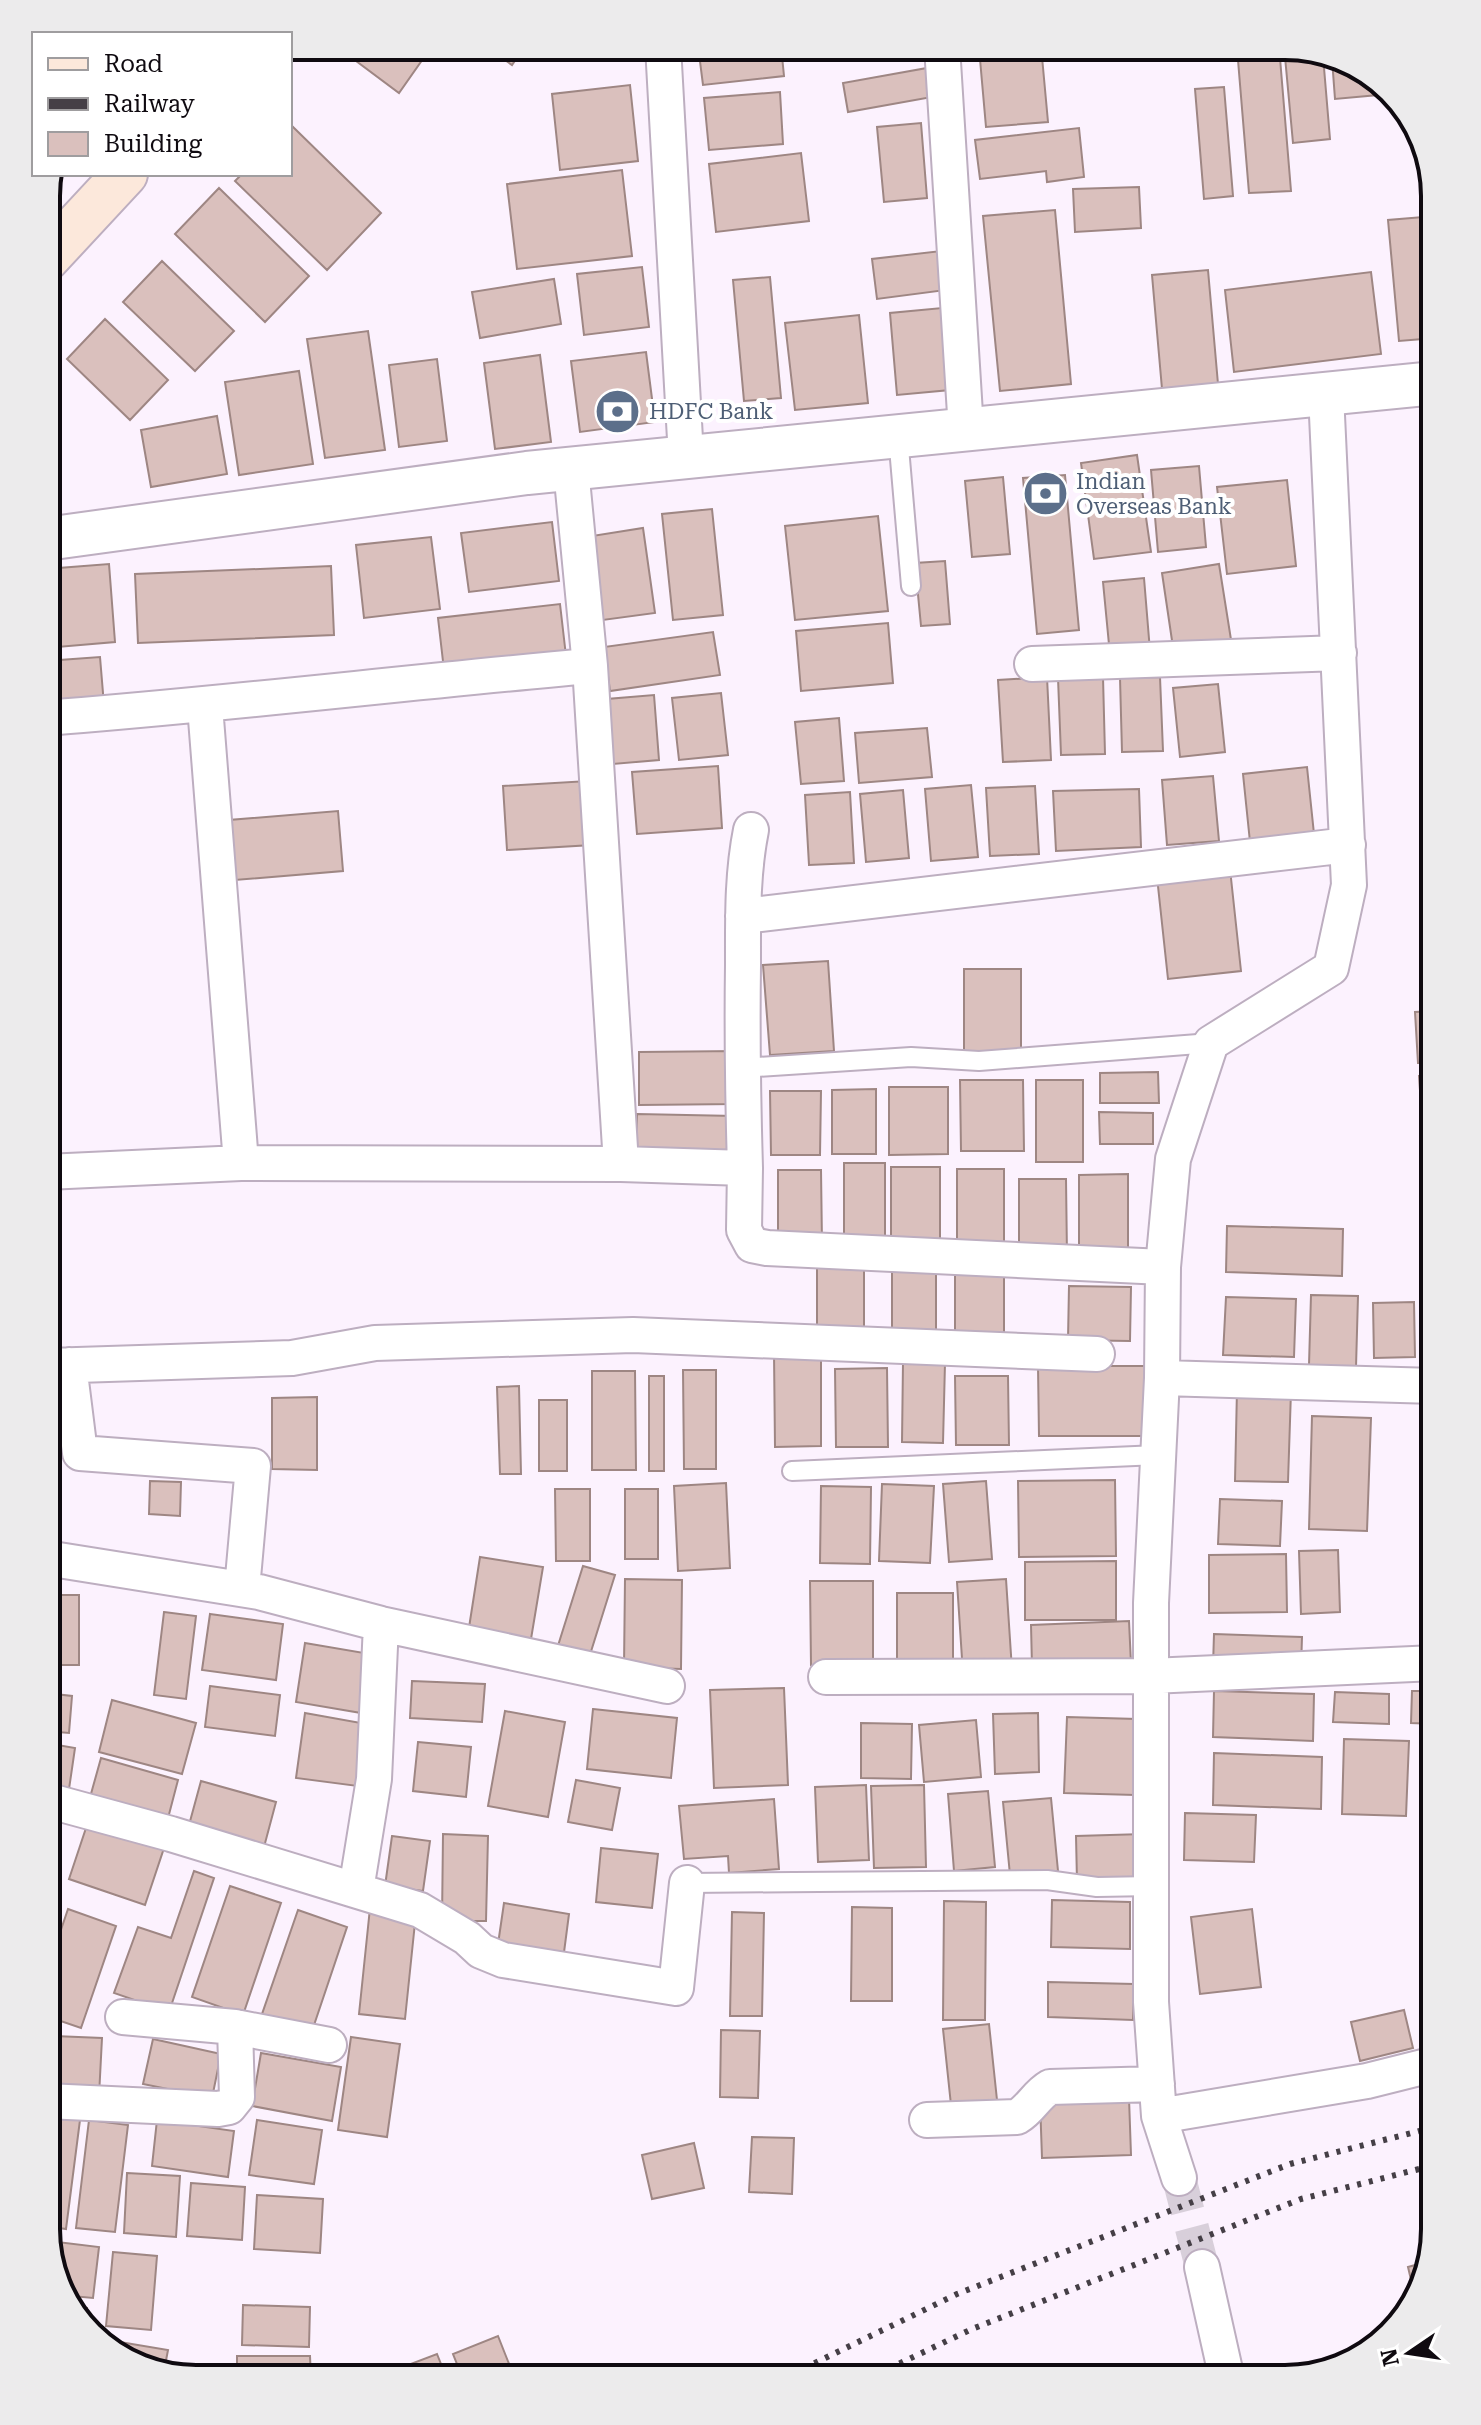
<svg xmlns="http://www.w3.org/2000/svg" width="1481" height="2425" viewBox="0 0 1481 2425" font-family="'Roboto Serif',serif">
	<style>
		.building { fill: #dac0bd; stroke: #9e8683; stroke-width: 2 }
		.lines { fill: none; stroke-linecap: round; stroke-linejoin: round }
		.minor-tunnel { stroke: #d8cfda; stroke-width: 34; stroke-dasharray: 34 17; stroke-linecap: butt }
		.service-casing { stroke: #bdaec0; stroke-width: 22 }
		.minor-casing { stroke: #bdaec0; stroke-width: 38 }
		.tertiary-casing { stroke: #bdaec0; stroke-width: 46 }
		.secondary-casing { stroke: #bdaec0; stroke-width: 48 }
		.service { stroke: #fff; stroke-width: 18 }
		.minor { stroke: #fff; stroke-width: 34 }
		.tertiary { stroke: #fff; stroke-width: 42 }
		.secondary { stroke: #fce8db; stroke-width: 44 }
		.rail { stroke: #453f46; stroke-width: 6; stroke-dasharray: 4 8; stroke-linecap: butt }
		.labels { text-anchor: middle; stroke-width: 8; stroke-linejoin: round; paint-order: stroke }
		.service-label { font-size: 22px; fill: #4e5e75; stroke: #fff; text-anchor: start }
		.rim { fill: none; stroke: #0f0a10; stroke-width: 4 }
	</style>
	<rect width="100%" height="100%" fill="#fcf2fe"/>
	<path class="building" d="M342 46H432L399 93 340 49Z
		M485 46H525L512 65Z
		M698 46H781L784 76 703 85Z
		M1000 46H1041L1048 122 986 127 979 48Z
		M1279 46 1291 191 1249 193 1237 48Z
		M1284 46H1295L1323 56 1330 139 1293 143Z
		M1332 59 1369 72 1377 81 1378 95 1335 99Z
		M927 68 932 97 848 112 843 83Z
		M630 85 638 161 560 170 552 94Z
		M1224 87 1233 196 1204 199 1195 89Z
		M780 92 783 144 709 150 704 98Z
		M921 123 927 198 884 202 877 127Z
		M290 124 381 213 327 270 235 181 242 174H290Z
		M1079 128 1084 177 1047 182 1046 171 980 179 975 140Z
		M801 153 809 221 716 232 709 164Z
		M622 170 632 256 517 269 507 184Z
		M1139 187 1141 228 1075 232 1073 189Z
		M219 188 309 276 265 322 175 234Z
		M1055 210 1071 384 1000 391 983 216Z
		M1435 216V338L1399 341 1388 220Z
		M941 251 946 290 877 299 872 259Z
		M162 261 234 331 195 371 123 302Z
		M642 267 649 327 584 335 577 274Z
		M1208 270 1218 384 1162 389 1152 275Z
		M1371 272 1381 354 1234 372 1225 290Z
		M770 277 781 398 744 401 733 280Z
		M554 279 561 324 480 338 472 292Z
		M942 308 950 390 897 395 890 313Z
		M859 315 868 403 795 410 785 323Z
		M105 319 168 380 130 420 67 359Z
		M368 331 385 450 325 458 307 339Z
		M646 352 655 422 580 432 571 361Z
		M540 355 551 442 495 449 484 363Z
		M437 359 447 441 399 447 389 365Z
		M299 371 313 464 239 475 225 382Z
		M217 416 227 474 151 487 141 430Z
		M1137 455 1151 552 1094 559 1081 463Z
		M1199 466 1206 547 1158 552 1151 470Z
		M1065 475 1079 630 1037 634 1023 478Z
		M1003 477 1010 554 972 557 965 481Z
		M1287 480 1296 566 1227 574 1217 487Z
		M712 509 723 615 673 620 662 514Z
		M878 516 888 611 795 620 785 526Z
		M552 522 559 581 469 592 461 533Z
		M643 528 655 613 603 620 592 536Z
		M431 537 440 609 364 618 356 545Z
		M945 561 950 624 921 626 915 563Z
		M109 564 115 642 46 648V569Z
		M1219 564 1232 646 1174 654 1162 573Z
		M331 566 334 635 138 643 135 574Z
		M1144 578 1150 651 1110 655 1103 582Z
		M560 604 566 656 444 670 438 618Z
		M888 623 893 683 801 691 796 631Z
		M713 632 720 675 610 691 604 647Z
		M100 657 104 705 46 710V661Z
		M1047 677 1051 760 1003 762 998 680Z
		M1103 677 1105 754 1061 755 1058 678Z
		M1160 677 1163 751 1122 752 1120 678Z
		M1218 684 1225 752 1180 757 1173 688Z
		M721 693 728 755 679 760 672 698Z
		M654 695 659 760 613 764 607 699Z
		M839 718 844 781 801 784 795 722Z
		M927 728 932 777 859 783 855 733Z
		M718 766 722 828 637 834 632 772Z
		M1307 767 1314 834 1250 842 1243 774Z
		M1213 776 1219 841 1167 845 1162 780Z
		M588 781 592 845 507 850 503 786Z
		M971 785 978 857 931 861 925 789Z
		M1035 786 1039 854 990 856 986 788Z
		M1139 789 1141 847 1056 851 1053 791Z
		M903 790 909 858 866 862 860 794Z
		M850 792 854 863 809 865 805 795Z
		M338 811 343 871 235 880 229 820Z
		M1230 869 1241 971 1168 979 1157 877Z
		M828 961 834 1051 770 1055 763 965Z
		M964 969H1021V1052H964Z
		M1435 1011V1063H1418L1415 1012Z
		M737 1051V1104L639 1105V1052Z
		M1158 1072 1159 1103H1100V1073Z
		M1435 1075V1134L1423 1135 1419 1076Z
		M960 1080H1023L1024 1151H961Z
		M1036 1080H1083V1162H1036Z
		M889 1087H948V1154L889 1155Z
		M876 1089V1154H832V1090Z
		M770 1091H821L820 1155H771Z
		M1099 1112 1153 1113V1144H1100Z
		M637 1114 735 1116V1163L636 1161Z
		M844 1163H885V1240L844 1241Z
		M891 1167H940V1250H891Z
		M957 1169H1004V1250H957Z
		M778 1170H821L822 1243H778Z
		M1128 1174V1257H1079V1175Z
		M1019 1179H1066L1067 1256 1019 1257Z
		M1227 1226 1343 1229 1342 1276 1226 1272Z
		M817 1254H864V1340H817Z
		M892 1259H936V1337H892Z
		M955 1263H1004V1338H955Z
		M1069 1286 1131 1287 1130 1341 1068 1340Z
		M1311 1295 1358 1296 1356 1367 1309 1365Z
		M1226 1297 1296 1299 1294 1357 1223 1355Z
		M1414 1302 1415 1357 1374 1358 1373 1303Z
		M774 1353H821V1446L775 1447Z
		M903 1362 945 1363 943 1443 902 1442Z
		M1038 1366H1145V1436H1039Z
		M887 1368 888 1447H836L835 1369Z
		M683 1370H716V1469H684Z
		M592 1371H635L636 1470H592Z
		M649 1376H664V1471H649Z
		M955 1376H1008L1009 1445H956Z
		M519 1386 521 1474H500L497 1387Z
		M46 1389H57L56 1429 46 1428Z
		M1237 1389 1291 1391 1288 1482 1235 1481Z
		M317 1397V1470L272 1469V1398Z
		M1424 1397H1435V1474H1422Z
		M539 1400H567V1471H539Z
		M1312 1416 1371 1418 1367 1531 1309 1529Z
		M1115 1480 1116 1556 1019 1557 1018 1481Z
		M150 1481 181 1482 180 1516 149 1514Z
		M986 1481 992 1559 949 1562 943 1484Z
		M726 1483 730 1568 678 1571 674 1486Z
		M882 1484 934 1486 930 1563 879 1561Z
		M821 1486 871 1487 870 1564 820 1563Z
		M555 1489H590V1561H556Z
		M625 1489H658V1559H625Z
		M1220 1499 1282 1501 1280 1546 1218 1544Z
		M1338 1550 1340 1612 1301 1614 1299 1551Z
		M1286 1554 1287 1612 1209 1613V1555Z
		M480 1557 543 1567 530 1645 468 1634Z
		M1116 1561V1620H1025V1562Z
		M583 1566 615 1575 588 1661 556 1652Z
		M625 1579 682 1580 681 1669 624 1667Z
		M1006 1579 1012 1670 963 1674 957 1582Z
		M810 1581H873V1665H811Z
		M897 1593H953V1667H897Z
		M46 1595H79V1665H46Z
		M164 1612 196 1616 186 1699 154 1695Z
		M210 1614 283 1624 276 1680 202 1670Z
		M1129 1621 1131 1664 1032 1667 1031 1625Z
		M1214 1634 1302 1637 1301 1669 1213 1666Z
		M305 1643 370 1654 367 1714 296 1702Z
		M412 1681 485 1684 482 1722 410 1718Z
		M210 1686 280 1695 275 1736 205 1727Z
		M784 1688 788 1785 714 1788 710 1690Z
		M1214 1691 1314 1694 1313 1741 1213 1737Z
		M1412 1691H1435V1724L1411 1723Z
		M1335 1692 1389 1694V1724L1333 1722Z
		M46 1693 72 1696 69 1733 46 1731Z
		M112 1700 196 1723 182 1774 99 1752Z
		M593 1709 677 1718 671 1778 587 1769Z
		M505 1711 565 1722 548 1817 488 1806Z
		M305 1713 372 1725 365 1787 296 1778Z
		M1038 1713 1039 1772 995 1774 993 1714Z
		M1067 1717 1137 1719 1135 1795 1064 1793Z
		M976 1720 981 1777 924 1782 919 1725Z
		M861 1723 912 1724 911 1779 861 1778Z
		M1344 1739 1409 1741 1406 1816 1342 1814Z
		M418 1742 471 1747 466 1797 413 1791Z
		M46 1743 75 1748 68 1796 46 1793Z
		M1214 1753 1322 1757 1321 1809 1213 1805Z
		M101 1758 178 1780 167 1822 89 1801Z
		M576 1780 620 1788 612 1830 568 1822Z
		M201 1781 276 1802 264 1847 189 1825Z
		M866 1785 869 1860 818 1862 815 1787Z
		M924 1785 926 1867 874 1868 871 1786Z
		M988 1791 995 1867 954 1871 948 1794Z
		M1051 1798 1058 1871 1010 1875 1003 1802Z
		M774 1799 779 1869 729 1873 728 1856 684 1859 679 1806Z
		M1185 1813 1256 1815 1254 1862 1184 1860Z
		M89 1819 165 1845 145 1905 69 1879Z
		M443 1834 488 1836 486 1921H442Z
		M1144 1834 1146 1879 1077 1881 1076 1836Z
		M392 1836 430 1841 423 1891 385 1886Z
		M601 1848 658 1854 652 1908 596 1902Z
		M194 1871 214 1878 169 2012 114 1993 138 1927 171 1938Z
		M230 1886 281 1903 243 2015 192 1997Z
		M1052 1900 1130 1902V1949L1051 1947Z
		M944 1901 986 1902 985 2020H943Z
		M504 1903 569 1914 563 1960 497 1951Z
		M852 1907 892 1908V2001H851Z
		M370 1908 416 1913 405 2019 359 2014Z
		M68 1909 116 1926 81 2028 46 2016V1974Z
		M1252 1909 1261 1987 1200 1994 1191 1917Z
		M298 1910 347 1927 311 2034 261 2017Z
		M732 1912 764 1913 762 2016H730Z
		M1048 1982 1134 1984 1133 2020 1048 2017Z
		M1404 2010 1413 2048 1360 2061 1351 2022Z
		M989 2024 997 2100 951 2105 943 2029Z
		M721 2030 760 2031 758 2098 720 2097Z
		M54 2036 102 2038 99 2096 51 2094Z
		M351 2037 400 2044 387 2137 338 2130Z
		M153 2039 221 2054 212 2098 143 2084Z
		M261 2053 341 2067 332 2121 252 2106Z
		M1129 2098 1131 2155 1042 2158 1040 2101Z
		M46 2115 80 2120 66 2229 46 2226Z
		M89 2120 128 2125 115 2232 76 2228Z
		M157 2120 234 2131 228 2177 152 2166Z
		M257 2120 322 2130 314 2184 249 2175Z
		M752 2137 794 2138 792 2194 749 2192Z
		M694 2143 704 2188 652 2199 642 2155Z
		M127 2173 180 2176 176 2237 124 2233Z
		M191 2183 245 2187 242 2240 187 2236Z
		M257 2195 323 2199 320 2253 254 2249Z
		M49 2241 99 2247 93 2298 61 2295Z
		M113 2252 157 2256 151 2330 106 2326Z
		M1426 2262 1416 2301 1408 2267Z
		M243 2305 310 2307 309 2347 242 2345Z
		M72 2307 87 2308 86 2324Z
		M498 2336 515 2379H463L453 2354Z
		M114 2341 168 2350 164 2371 113 2354Z
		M437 2354 447 2379H404L400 2368Z
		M237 2356H310L311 2379H237Z"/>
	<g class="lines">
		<path class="minor-tunnel" d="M1179 2178 1202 2267"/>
		<defs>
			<path id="service" d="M898 436 911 586
				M742 1068 911 1057 979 1061 1211 1043
				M792 1471 1158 1455
				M687 1883 1047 1880 1097 1887 1153 1886"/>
			<path id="minor" d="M663 46 686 457
				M942 46 966 430
				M571 469 590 666 621 1164
				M1032 664 1339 653
				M205 706 241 1163
				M46 718C228 704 408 682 590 666
				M743 916 1348 845
				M745 1168C743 1100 742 1033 743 965 743 920 742 875 751 830
				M46 1172 241 1163 621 1164 745 1168 744 1230 752 1245 767 1248 1163 1267
				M69 1365 80 1453 253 1466 242 1589
				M46 1366 292 1358 375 1343 633 1335 1097 1354
				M1162 1378 1435 1386
				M46 1558 259 1592 381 1624 667 1686
				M826 1677 1151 1676 1435 1663
				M46 1800 171 1834 420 1910 467 1938 481 1951 503 1960 676 1988 687 1883
				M356 1890 374 1779 381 1624
				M235 2027 329 2045
				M46 2101 218 2109 229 2107 237 2097 235 2027 123 2017
				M1159 2116 1367 2081 1435 2064
				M927 2120 1017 2117C1031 2109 1036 2095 1050 2087L1157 2084
				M1179 2178 1159 2116 1151 2002V1603L1162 1378 1163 1267 1173 1159 1211 1043 1331 968 1349 885 1326 394
				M1202 2267 1227 2379"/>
			<path id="tertiary" d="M46 539 527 473 1435 383"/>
			<path id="secondary" d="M46 259 125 174"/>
		</defs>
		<use href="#service" class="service-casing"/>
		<use href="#minor" class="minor-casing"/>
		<use href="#tertiary" class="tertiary-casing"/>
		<use href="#secondary" class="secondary-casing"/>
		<use href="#service" class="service"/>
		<use href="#minor" class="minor"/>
		<use href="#tertiary" class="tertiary"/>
		<use href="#secondary" class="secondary"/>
		<path class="rail" d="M782 2379 957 2294 1290 2164 1435 2127
			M867 2379 972 2329 1301 2199 1435 2165"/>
	</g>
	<defs>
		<symbol id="bank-disc" viewBox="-11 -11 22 22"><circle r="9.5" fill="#5c6f8a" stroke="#fff"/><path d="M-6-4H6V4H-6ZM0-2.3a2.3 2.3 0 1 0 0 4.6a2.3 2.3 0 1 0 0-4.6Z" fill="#fff"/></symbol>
	</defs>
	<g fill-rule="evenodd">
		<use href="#bank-disc" x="592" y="386" width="51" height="51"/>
		<use href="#bank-disc" x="1020" y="468" width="51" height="51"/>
	</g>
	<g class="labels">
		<g class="service-label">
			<text x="649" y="419">HDFC Bank</text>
			<text x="1076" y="489">Indian<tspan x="1076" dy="25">Overseas Bank</tspan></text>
		</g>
	</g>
	<path d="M0 0H1481V2425H0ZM196 60H1285A136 136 0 0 1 1421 196V2229A136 136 0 0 1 1285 2365H196A136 136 0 0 1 60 2229V196A136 136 0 0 1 196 60Z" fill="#ecebec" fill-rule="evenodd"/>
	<path class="rim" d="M196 60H1285A136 136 0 0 1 1421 196V2229A136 136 0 0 1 1285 2365H196A136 136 0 0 1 60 2229V196A136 136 0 0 1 196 60Z"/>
	<rect x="32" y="32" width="260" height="144" fill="#ffffff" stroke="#9f9d9f" stroke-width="2"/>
	<rect x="48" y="58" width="40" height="12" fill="#fce8db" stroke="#9f9d9f" stroke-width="2"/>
	<text x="104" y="72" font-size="24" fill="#0f0a10">Road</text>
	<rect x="48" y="98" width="40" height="12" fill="#453f46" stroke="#9f9d9f" stroke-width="2"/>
	<text x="104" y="112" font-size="24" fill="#0f0a10">Railway</text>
	<rect x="48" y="132" width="40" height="24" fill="#dac0bd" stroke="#9f9d9f" stroke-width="2"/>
	<text x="104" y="152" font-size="24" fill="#0f0a10">Building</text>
	<g transform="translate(1409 2353) rotate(257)" stroke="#ffffff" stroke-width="6" paint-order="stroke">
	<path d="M0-6L14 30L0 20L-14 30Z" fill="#0f0a10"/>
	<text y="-12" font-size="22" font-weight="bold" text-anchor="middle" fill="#0f0a10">N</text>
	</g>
</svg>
